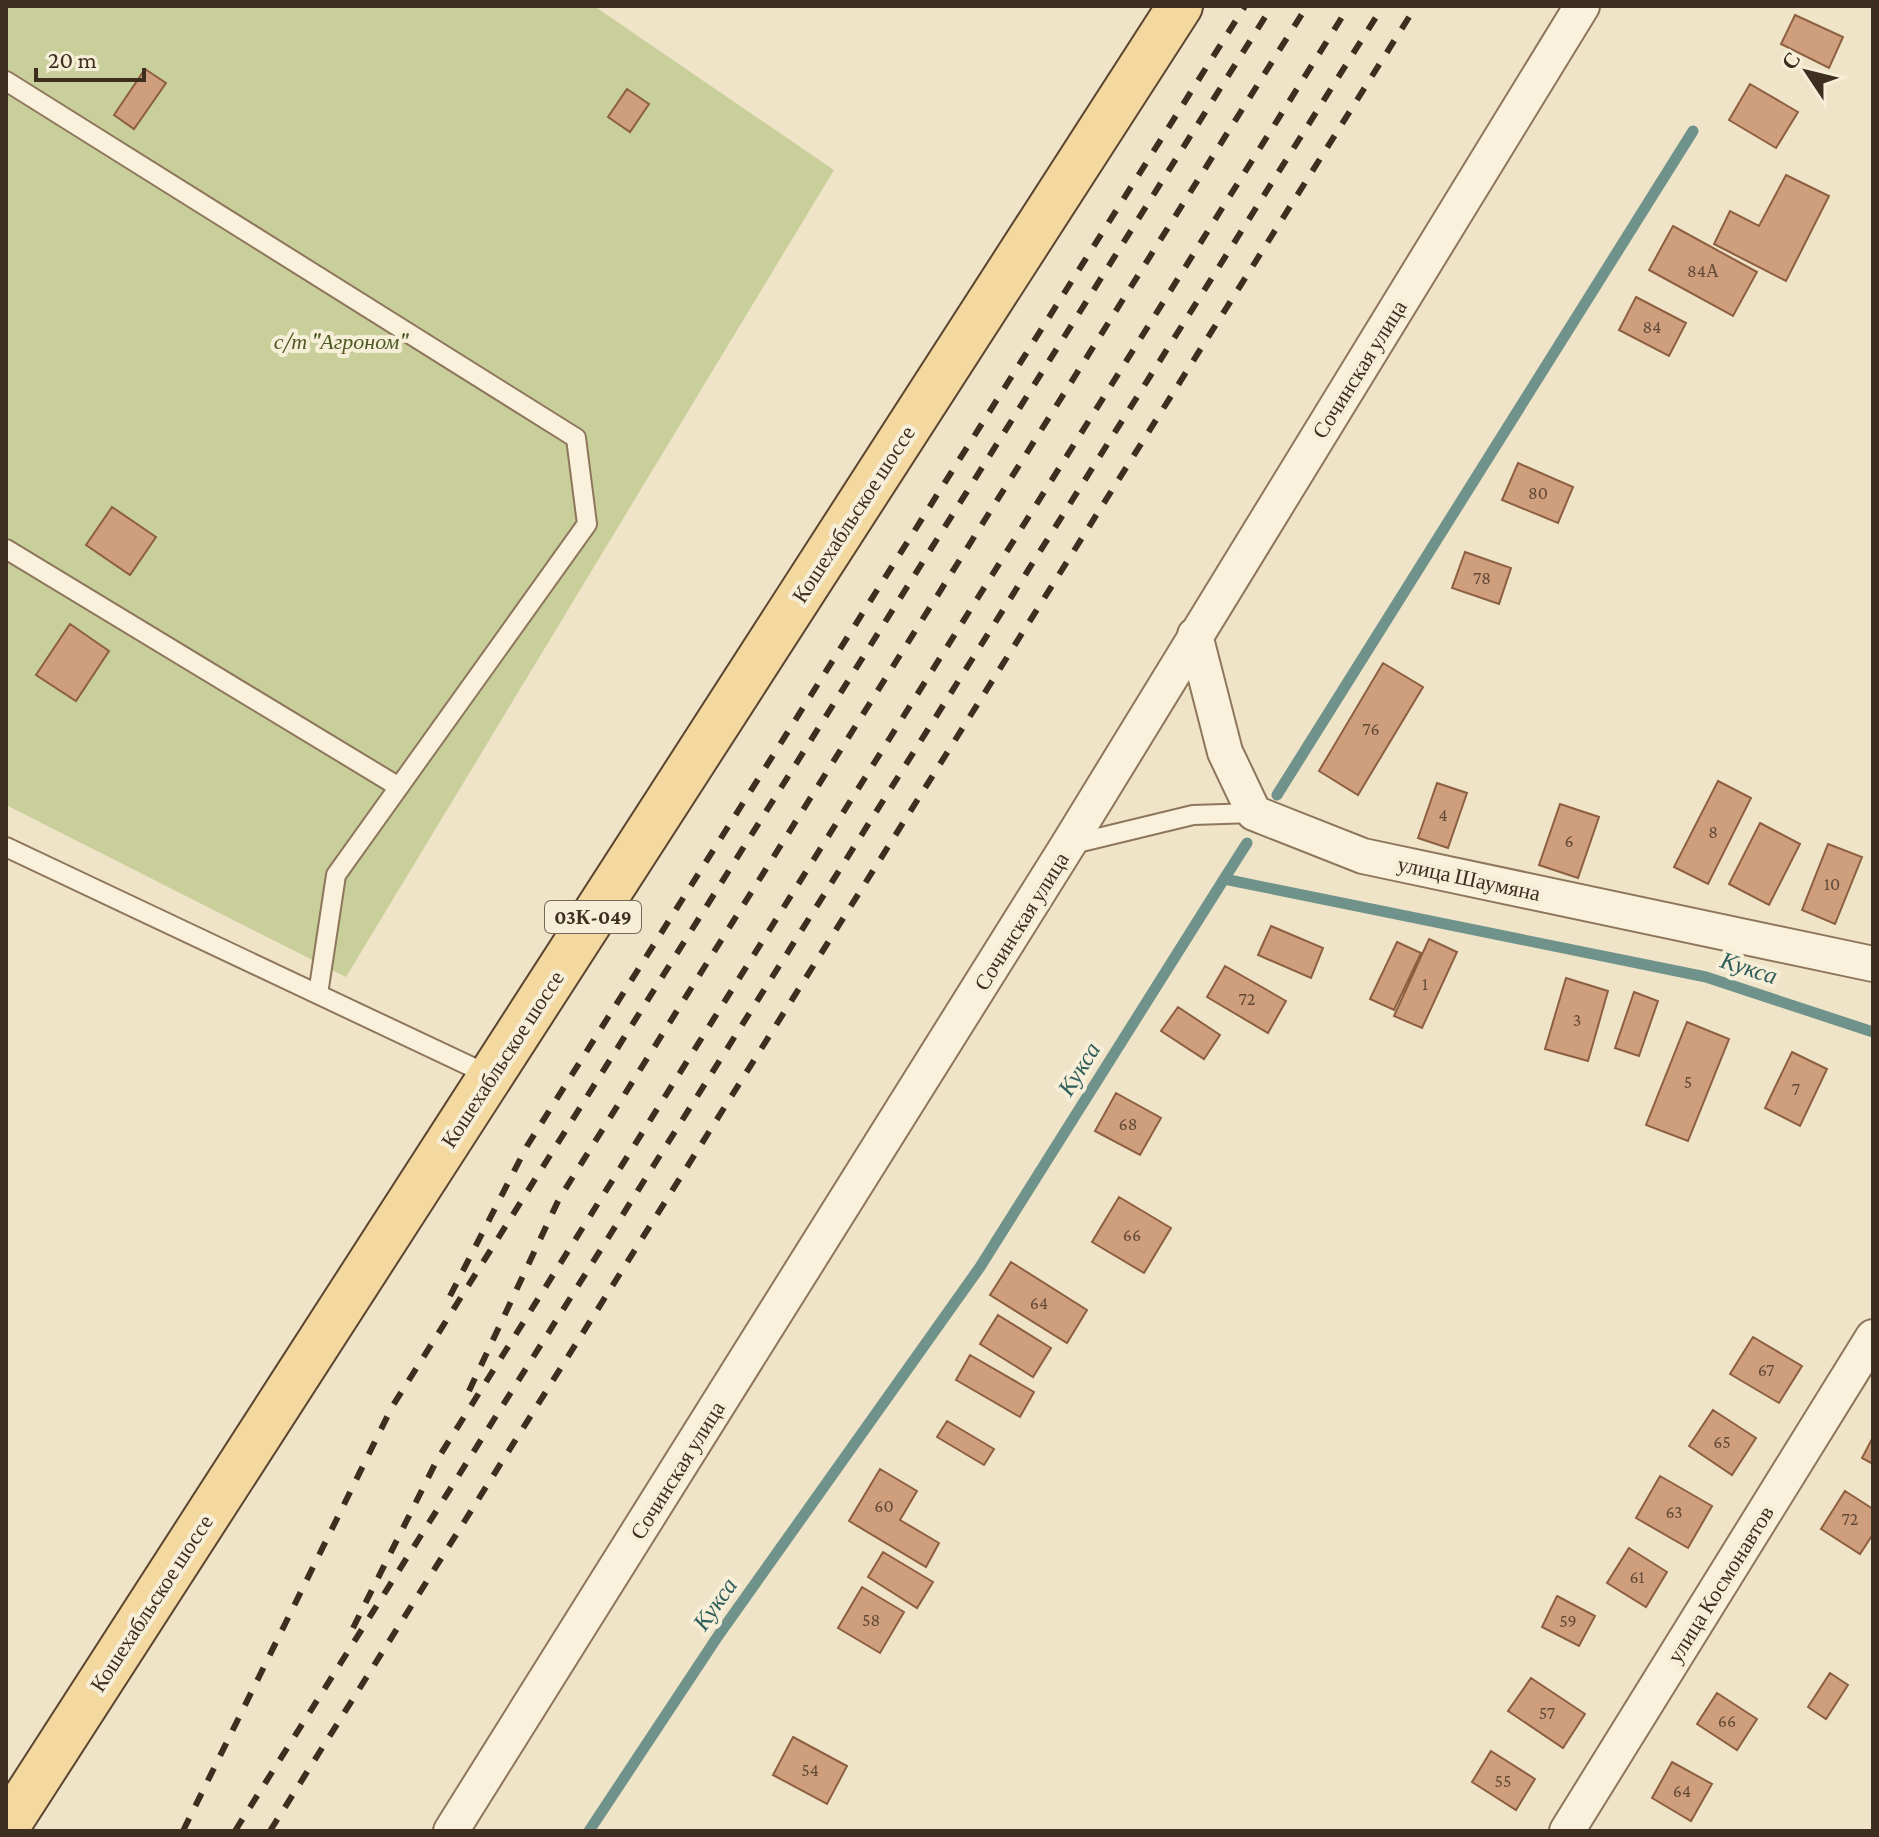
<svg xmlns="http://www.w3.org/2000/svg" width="1879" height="1837" viewBox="0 0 1879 1837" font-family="'Crimson Pro',serif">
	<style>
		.green { fill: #c9cf9b }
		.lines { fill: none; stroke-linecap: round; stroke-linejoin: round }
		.stream { stroke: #6f938a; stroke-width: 11 }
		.building { fill: #cf9f7d; stroke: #8d5f41; stroke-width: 2 }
		.lane-casing { stroke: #8d765c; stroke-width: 22 }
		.street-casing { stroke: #8d765c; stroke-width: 38 }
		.primary-casing { stroke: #5b4430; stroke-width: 48 }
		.lane { stroke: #faf1dc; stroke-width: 18 }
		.street { stroke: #faf1dc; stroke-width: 34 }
		.primary { stroke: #f3d9a0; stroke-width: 44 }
		.rail { stroke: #3d2e20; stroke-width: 6; stroke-dasharray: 14 14; stroke-linecap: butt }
		.labels { text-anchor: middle; stroke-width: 8; stroke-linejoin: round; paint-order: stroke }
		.number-label { font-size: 18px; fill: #624a37 }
		.shield { fill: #f7eed8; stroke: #756857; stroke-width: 2 }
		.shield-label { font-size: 20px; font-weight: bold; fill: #3d2e20 }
		.park-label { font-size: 22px; font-style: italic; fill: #4d5a26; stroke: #f7eed8 }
		.street-label { font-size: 22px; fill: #3d2e20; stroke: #f7eed8 }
		.water-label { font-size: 24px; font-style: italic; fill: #2f5d5a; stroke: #f7eed8 }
	</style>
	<rect width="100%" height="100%" fill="#f0e4c8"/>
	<path class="green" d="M6 6H594L834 170 346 977 6 805Z"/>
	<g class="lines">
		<path class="stream" d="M1277 795 1693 131
			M1224 879 1247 843
			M589 1831 718 1636 980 1267 1224 879 1706 977 1873 1032"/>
	</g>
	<path class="building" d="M1795 15 1843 37 1829 68 1781 44Z
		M145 69 166 83 134 129 114 115Z
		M1750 84 1798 112 1776 148 1729 120Z
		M627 89 649 104 630 132 608 117Z
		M1786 175 1829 196 1786 281 1714 244 1730 211 1759 226Z
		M1673 226 1757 272 1733 316 1649 270Z
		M1636 297 1686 323 1669 356 1619 330Z
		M1518 463 1573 487 1558 523 1502 500Z
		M112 507 156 537 130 575 86 545Z
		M1465 552 1511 568 1499 604 1452 588Z
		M70 624 109 651 76 701 36 675Z
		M1383 663 1423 687 1358 795 1319 771Z
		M1718 781 1751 798 1708 884 1674 867Z
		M1437 783 1467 793 1448 848 1418 838Z
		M1560 804 1599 817 1578 878 1539 865Z
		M1760 823 1800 844 1769 905 1729 884Z
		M1828 844 1862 857 1835 924 1802 910Z
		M1271 926 1323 948 1311 978 1258 955Z
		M1429 939 1457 952 1422 1028 1394 1016Z
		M1397 942 1421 953 1394 1010 1370 999Z
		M1225 966 1286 1001 1268 1033 1207 997Z
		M1566 978 1608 991 1588 1061 1545 1049Z
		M1634 992 1658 1001 1639 1056 1615 1048Z
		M1178 1007 1220 1035 1204 1059 1161 1031Z
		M1687 1022 1729 1039 1688 1141 1646 1125Z
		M1792 1052 1827 1069 1800 1126 1765 1108Z
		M1116 1093 1161 1118 1140 1155 1095 1131Z
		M1119 1197 1171 1228 1144 1273 1092 1242Z
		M1011 1262 1087 1310 1067 1343 990 1295Z
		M998 1315 1051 1348 1033 1377 980 1344Z
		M1753 1337 1802 1366 1779 1403 1730 1374Z
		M970 1355 1034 1392 1020 1417 956 1380Z
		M1713 1410 1756 1438 1732 1475 1689 1446Z
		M947 1421 994 1449 984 1465 937 1437Z
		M1873 1437V1464L1862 1458Z
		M880 1469 917 1491 900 1520 939 1543 926 1567 849 1521Z
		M1660 1476 1712 1506 1688 1548 1636 1518Z
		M1845 1491 1873 1509V1534L1860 1554 1821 1529Z
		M1629 1548 1667 1572 1646 1607 1607 1583Z
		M883 1552 933 1582 917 1608 868 1577Z
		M862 1587 904 1612 880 1653 838 1628Z
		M1557 1596 1595 1616 1579 1646 1542 1627Z
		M1830 1673 1848 1685 1826 1719 1808 1707Z
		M1531 1678 1585 1714 1563 1748 1508 1711Z
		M1717 1693 1757 1719 1737 1750 1697 1724Z
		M793 1737 847 1766 827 1804 773 1775Z
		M1491 1751 1535 1779 1516 1810 1472 1782Z
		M1672 1762 1712 1784 1691 1821 1652 1798Z"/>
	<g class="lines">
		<defs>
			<path id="lane" d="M6 81 576 438 587 524 336 875 318 994
				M6 549 399 787
				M1069 845 1193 815 1254 813
				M6 847 491 1076"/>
			<path id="street" d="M1195 635 1225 752 1254 813 1363 856 1873 964
				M451 1831 1068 845 1582 6
				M1567 1831 1873 1337"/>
			<path id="primary" d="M6 1828 1180 6"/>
		</defs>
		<use href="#lane" class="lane-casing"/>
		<use href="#street" class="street-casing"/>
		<use href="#primary" class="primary-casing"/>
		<use href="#lane" class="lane"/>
		<use href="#street" class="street"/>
		<use href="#primary" class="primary"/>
		<path class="rail" d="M450 1296 527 1146 1245 6
			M469 1391 559 1199 1307 6
			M353 1628 437 1460 1349 6
			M183 1831 392 1407 1272 6
			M235 1831 1383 6
			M270 1831 1416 6"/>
	</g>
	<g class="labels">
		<g class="number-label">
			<text x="1703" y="277">84А</text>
			<text x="1652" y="333">84</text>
			<text x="1538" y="499">80</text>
			<text x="1482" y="584">78</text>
			<text x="1371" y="735">76</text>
			<text x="1443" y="821">4</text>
			<text x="1713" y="838">8</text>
			<text x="1569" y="847">6</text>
			<text x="1832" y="890">10</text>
			<text x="1425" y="990">1</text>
			<text x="1247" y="1005">72</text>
			<text x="1577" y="1026">3</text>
			<text x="1688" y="1088">5</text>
			<text x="1796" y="1095">7</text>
			<text x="1128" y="1130">68</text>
			<text x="1132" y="1241">66</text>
			<text x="1039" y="1309">64</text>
			<text x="1766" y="1376">67</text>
			<text x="1722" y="1448">65</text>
			<text x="884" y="1512">60</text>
			<text x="1674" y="1518">63</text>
			<text x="1850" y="1525">72</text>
			<text x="1637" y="1583">61</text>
			<text x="871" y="1626">58</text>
			<text x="1568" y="1627">59</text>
			<text x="1547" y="1719">57</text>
			<text x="1727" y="1727">66</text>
			<text x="810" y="1776">54</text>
			<text x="1503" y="1787">55</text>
			<text x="1682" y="1797">64</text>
		</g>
		<rect class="shield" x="545" y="901" width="96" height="32" rx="6"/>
		<g class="shield-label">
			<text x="593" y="924">03К-049</text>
		</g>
		<g class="park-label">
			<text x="341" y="349">с/т "Агроном"</text>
		</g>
		<g class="street-label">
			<text transform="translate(1359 369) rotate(-58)" y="8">Сочинская улица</text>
			<text transform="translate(853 514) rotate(-57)" y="8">Кошехабльское шоссе</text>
			<text transform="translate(1469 878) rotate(12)" y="8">улица Шаумяна</text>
			<text transform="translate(1021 921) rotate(-58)" y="8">Сочинская улица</text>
			<text transform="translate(502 1059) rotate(-57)" y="8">Кошехабльское шоссе</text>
			<text transform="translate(677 1470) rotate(-58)" y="8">Сочинская улица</text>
			<text transform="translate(1720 1584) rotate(-58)" y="8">улица Космонавтов</text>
			<text transform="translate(151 1603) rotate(-57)" y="8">Кошехабльское шоссе</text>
		</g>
		<g class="water-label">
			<text transform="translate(1749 968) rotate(18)" y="8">Кукса</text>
			<text transform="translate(1079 1069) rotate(-58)" y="8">Кукса</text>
			<text transform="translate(715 1604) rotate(-55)" y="8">Кукса</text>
		</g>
	</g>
	<rect width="1879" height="1837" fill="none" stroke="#3d2e20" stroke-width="16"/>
	<g transform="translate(1807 72) rotate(305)" stroke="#f7eed8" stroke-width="6" paint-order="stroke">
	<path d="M0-6L14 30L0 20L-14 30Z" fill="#3d2e20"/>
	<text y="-12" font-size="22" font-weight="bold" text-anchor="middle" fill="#3d2e20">С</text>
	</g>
	<path d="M36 68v12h108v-12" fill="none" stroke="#3d2e20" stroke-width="4"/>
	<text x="48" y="68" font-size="24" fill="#3d2e20" stroke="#f7eed8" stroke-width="6" paint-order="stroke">20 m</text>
</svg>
